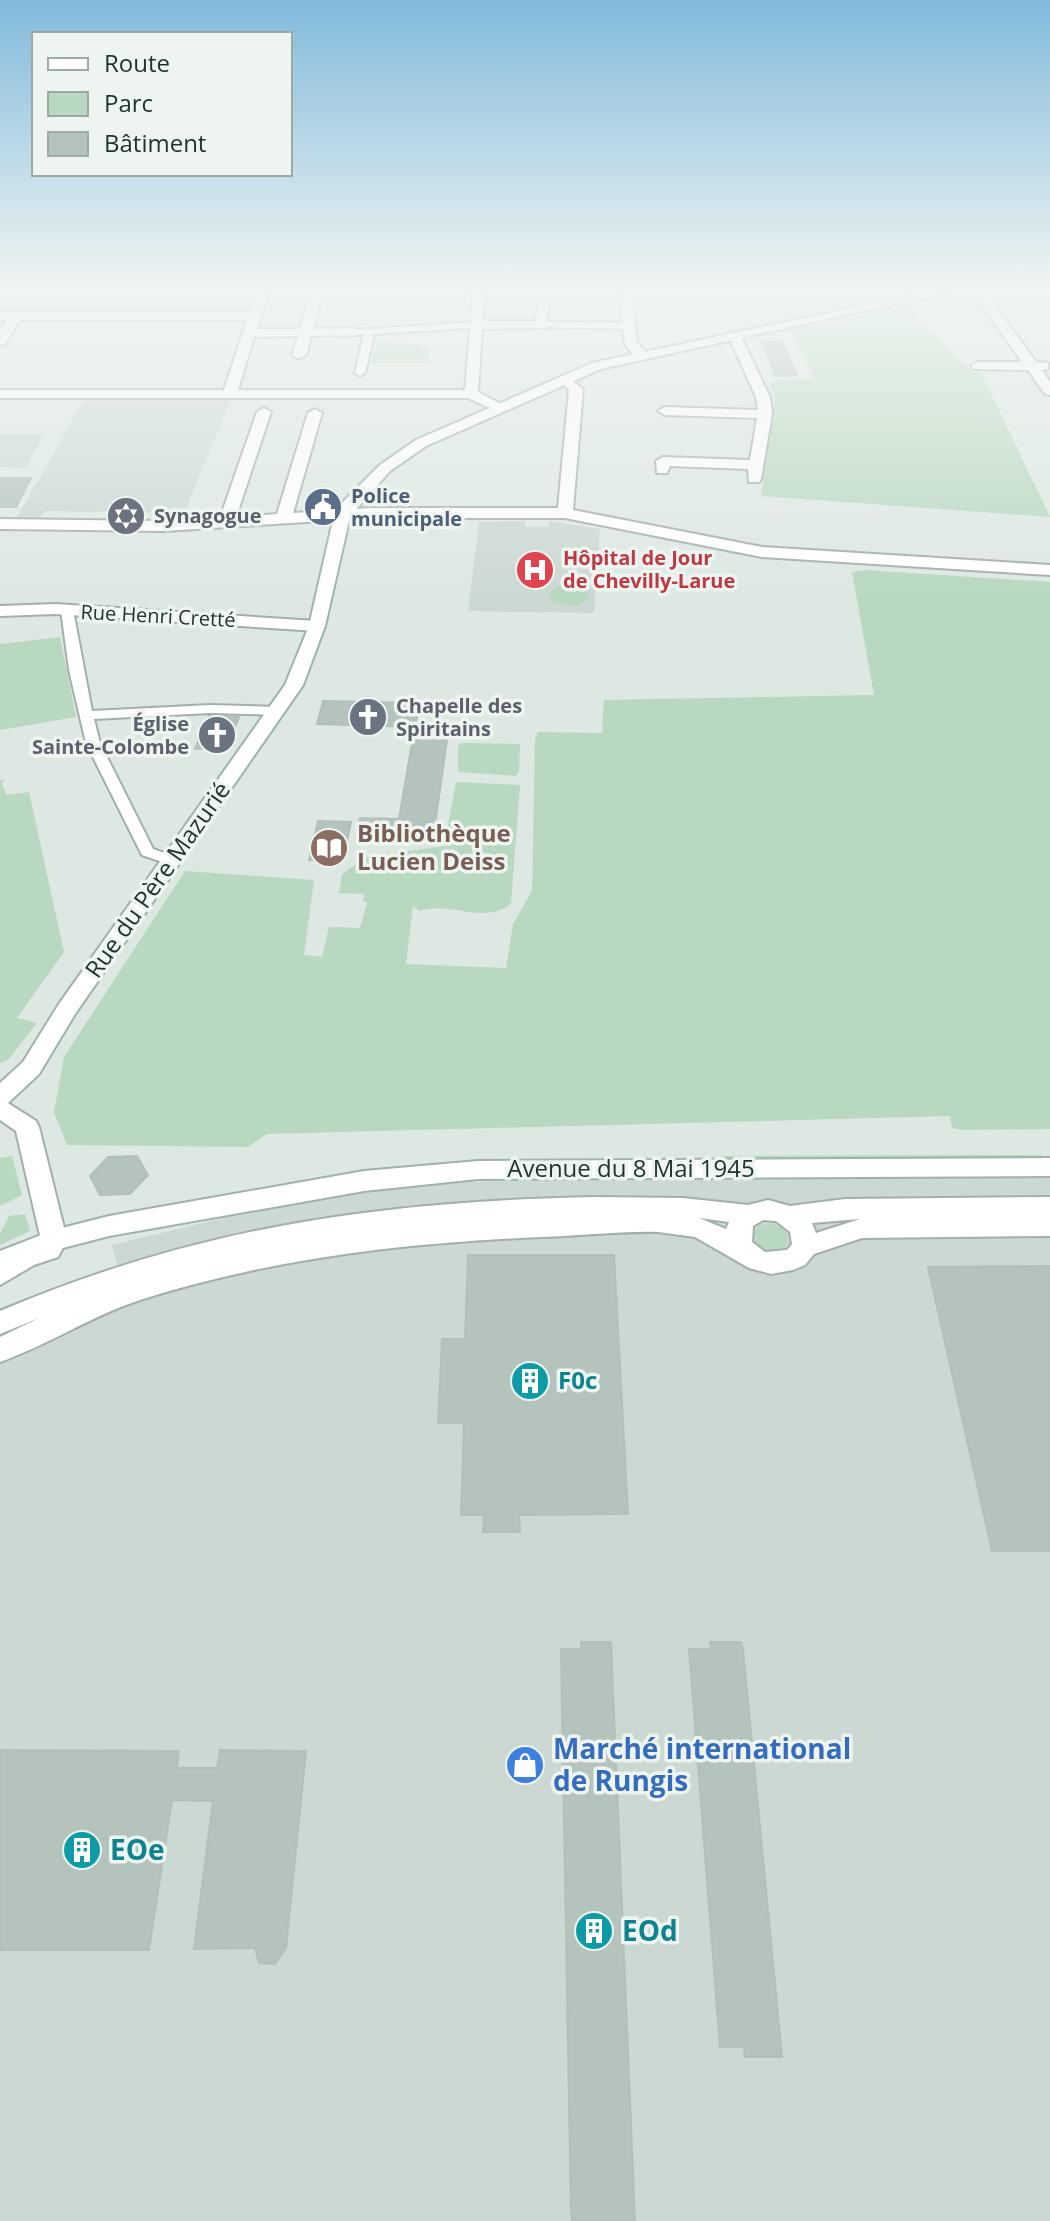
<svg xmlns="http://www.w3.org/2000/svg" width="1050" height="2221" viewBox="0 0 1050 2221" font-family="'Open Sans',sans-serif">
	<style>
		.built { fill: #ccd8d2 }
		.green { fill: #b8d8bf }
		.building { fill: #b4c3bc; stroke: #b1c1ba; stroke-width: 2 }
		.lines { fill: none; stroke-linecap: round; stroke-linejoin: round }
		.pedestrian-casing { stroke: #a2afaa; stroke-width: 4 }
		.minor-casing { stroke: #a2afaa; stroke-width: 4 }
		.secondary-casing { stroke: #9eb3aa; stroke-width: 4 }
		.pedestrian { fill: #fff; fill-rule: evenodd }
		.minor { fill: #fff; fill-rule: evenodd }
		.secondary { fill: #fff; fill-rule: evenodd }
		.labels { text-anchor: middle; stroke-width: 7; stroke-linejoin: round; paint-order: stroke }
		.far-service-label { font-size: 20px; font-weight: bold; fill: #4e5e75; stroke: #eef5f1; text-anchor: start }
		.far-worship-label { font-size: 20px; font-weight: bold; fill: #5b616d; stroke: #eef5f1; text-anchor: start }
		.far-health-label { font-size: 20px; font-weight: bold; fill: #be3a42; stroke: #eef5f1; text-anchor: start }
		.far-street-label { font-size: 20px; fill: #213630; stroke: #eef5f1 }
		.education-label { font-size: 24px; font-weight: bold; fill: #785e54; stroke: #eef5f1; text-anchor: start }
		.street-label { font-size: 24px; fill: #213630; stroke: #eef5f1 }
		.culture-label { font-size: 24px; font-weight: bold; fill: #0d838f; stroke: #eef5f1; text-anchor: start }
		.near-shop-label { font-size: 28px; font-weight: bold; fill: #366cbe; stroke: #eef5f1; text-anchor: start }
		.near-culture-label { font-size: 28px; font-weight: bold; fill: #0d838f; stroke: #eef5f1; text-anchor: start }
	</style>
	<rect width="100%" height="100%" fill="#dee8e3"/>
	<path class="built" d="M85 398 231 399 184 513 45 511 40 519 15 521Z
		M0 434H44L25 468 0 467Z
		M526 521 525 527H548L550 521 600 529 594 613 468 611 479 522Z
		M1050 1177V2221H0V1308L117 1265 112 1245 276 1205 418 1185 552 1178Z"/>
	<path class="green" d="M908 306 972 372H981L1050 517 761 496 775 399 770 382 815 379 790 331Z
		M376 343 420 344 419 346 429 347V363H372Z
		M866 570 1050 582V1129L962 1130 952 1128 950 1116 267 1134 248 1147 67 1145 54 1112 64 1057 185 871 314 880 304 955 322 957 329 927 360 928 367 903 363 901 364 894 339 893 342 874 366 857 444 846 456 782 520 785 511 903C486 926 448 900 420 911L413 906 406 964 506 968 513 924 532 891 535 739 538 732 602 733 604 700 874 695 852 572Z
		M560 586 585 589 589 599 577 606 553 603 548 594Z
		M60 637 76 717 0 730V644Z
		M462 743 520 744 519 772 516 776 458 772V746Z
		M5 779 2 783 6 795 29 792 64 952 17 1018 37 1023 8 1060 0 1063V780Z
		M1041 1155V1160L722 1161 721 1156Z
		M12 1156 22 1195 0 1206V1158Z
		M25 1214 30 1231 0 1245V1234L9 1216Z
		M771 1224 782 1228 788 1237 787 1246C774 1256 758 1253 752 1237L759 1225Z"/>
	<path class="building" d="M762 342H782L797 375 776 376Z
		M0 478H31L16 507H0Z
		M323 701 420 703 415 727 317 724Z
		M209 716 239 717 227 747 195 749Z
		M414 731 448 733 433 839 356 836 360 818 399 819Z
		M318 821 351 822 343 861 309 860Z
		M137 1156 148 1175 130 1194 100 1195 90 1176 108 1157Z
		M468 1255H614L628 1514 519 1515 520 1532H483L484 1515H461L464 1423H438L442 1339H465Z
		M1050 1266V1551H992L928 1267Z
		M581 1642H611L635 2221H572L571 2213 561 1649H581Z
		M710 1642H741L743 1649 782 2057H745L744 2047H720L689 1649H711Z
		M0 1750 179 1751 177 1768H217L220 1750 306 1751 286 1948 275 1964 259 1963 255 1948 194 1949 213 1801 172 1800 149 1950H0Z"/>
	<g class="lines">
		<defs>
			<path id="pedestrian" d="M478 322 481 323V327L374 334 365 373 360 376 355 373 364 334H352V330Z
				M542 322 629 323 634 326 629 329 539 327 537 325Z
				M67 606 73 610 92 711 210 705 278 707 285 711 278 715 210 713 94 719 100 743 153 849 176 857V863L171 865 142 855 86 743 69 670 61 610Z"/>
			<path id="minor" d="M258 287H270L257 329H300L312 287H631L637 343 648 355 636 358 625 344 619 292H485L483 321H536L539 300 549 303 546 328 482 329 478 392 503 405 505 408 498 412 468 398H0V390H224L247 320H20L5 344 0 345V331L7 320H0V312H250ZM323 292H473L465 390H238L254 337 298 336 292 355 299 359 306 355 311 336 359 335 361 332 355 328 313 329Z
				M969 287H981L1036 362 1048 363V369L1042 370 1050 382V395L1045 394 1028 370 973 369 971 366 978 362H1022Z
				M729 332 740 335 770 397 772 414 761 479 759 482H749L748 469 670 466 667 473H657L656 461 663 457 750 460 757 418 665 415 658 411 665 407 758 410 756 397 728 335Z
				M565 375 583 389 573 510 762 547 1050 565V575L762 557 565 518H370L164 531 0 529V519L164 521 220 518 257 412 264 408 271 412 236 517 277 514 308 413 315 409 322 413 293 513 370 508H558L569 390 558 379Z
				M55 604 317 621 325 626 317 631 55 614 0 616V606Z
				M0 1098 36 1121 39 1127 67 1240 58 1257 34 1265 0 1285V1261L41 1240 16 1131 0 1120Z
				M595 1197 683 1198 748 1205 768 1200 790 1206 845 1199 1050 1197V1236L862 1238 814 1254 805 1265 793 1270 771 1274 749 1268 695 1237 658 1232C619 1231 581 1236 542 1237 405 1243 271 1258 140 1300 91 1316 48 1345 0 1362V1337L39 1318 0 1334V1311C198 1227 381 1201 595 1197ZM699 1218 729 1222 726 1229ZM860 1219 816 1233 812 1223ZM763 1220 776 1221 790 1232 792 1244 787 1250 765 1252 752 1242 753 1226Z"/>
			<path id="secondary" d="M951 287H972L601 369 426 446 390 471 350 516 325 626 303 685 75 1014 39 1074 8 1103 0 1106V1083L23 1062 59 1004 285 685 309 626 334 516 344 501 380 465 416 440 592 363Z
				M1050 1158V1176L478 1179 364 1191 109 1236 59 1249 0 1272V1251L54 1230 109 1216 364 1171 478 1161Z"/>
		</defs>
		<use href="#pedestrian" class="pedestrian-casing"/>
		<use href="#minor" class="minor-casing"/>
		<use href="#secondary" class="secondary-casing"/>
		<use href="#pedestrian" class="pedestrian"/>
		<use href="#minor" class="minor"/>
		<use href="#secondary" class="secondary"/>
	</g>
	<linearGradient id="sky" x2="0" y2="1"><stop stop-color="#82badc"/><stop offset="0.48" stop-color="#f0f5f2"/><stop offset="1" stop-color="#f0f5f2" stop-opacity="0"/></linearGradient>
	<rect width="1050" height="597" fill="url(#sky)"/>
	<defs>
		<symbol id="civic-disc" viewBox="-11 -11 22 22"><circle r="9.5" fill="#5c6f8a" stroke="#eef5f1"/><path d="M-.6-6.5H3V-4.5H.6V-3L4-1V1h2V6H-6V1h2V-1L-.6-3ZM-1.2 2.5V6h2.4V2.5Z" fill="#fff"/></symbol>
		<symbol id="synagogue-disc" viewBox="-11 -11 22 22"><circle r="9.5" fill="#6b7280" stroke="#eef5f1"/><path d="M0-6.5L5.6 3.2H-5.6ZM0 6.5L5.6-3.2H-5.6Z" fill="#fff"/></symbol>
		<symbol id="hospital-disc" viewBox="-11 -11 22 22"><circle r="9.5" fill="#e0444e" stroke="#eef5f1"/><path d="M-5-5h3v3.5h4V-5h3V5h-3V1.5h-4V5h-3Z" fill="#fff"/></symbol>
		<symbol id="church-disc" viewBox="-11 -11 22 22"><circle r="9.5" fill="#6b7280" stroke="#eef5f1"/><path d="M-1.2-6h2.4v3.5h3.3v2.4h-3.3V6h-2.4V-.1h-3.3v-2.4h3.3Z" fill="#fff"/></symbol>
		<symbol id="library-disc" viewBox="-11 -11 22 22"><circle r="9.5" fill="#8d6e63" stroke="#eef5f1"/><path d="M-6-4Q-3-5.5-.7-3.5V5Q-3 3-6 4ZM6-4Q3-5.5 .7-3.5V5Q3 3 6 4Z" fill="#fff"/></symbol>
		<symbol id="building-disc" viewBox="-11 -11 22 22"><circle r="9.5" fill="#0f9aa8" stroke="#eef5f1"/><path d="M-4-6H4V6H1V3H-1V6H-4ZM-2.5-4.3h1.7v1.8h-1.7ZM.8-4.3h1.7v1.8H.8ZM-2.5-1h1.7V.8h-1.7ZM.8-1h1.7V.8H.8Z" fill="#fff"/></symbol>
		<symbol id="shop-disc" viewBox="-11 -11 22 22"><circle r="9.5" fill="#3f7fe0" stroke="#eef5f1"/><path d="M-5-2.5h2.3a2.7 3.5 0 0 1 5.4 0H5L5.5 6h-11ZM-1.5-2.5h3a1.5 2.3 0 0 0-3 0Z" fill="#fff"/></symbol>
	</defs>
	<g fill-rule="evenodd">
		<use href="#civic-disc" x="301" y="485" width="44" height="44"/>
		<use href="#synagogue-disc" x="104" y="494" width="44" height="44"/>
		<use href="#hospital-disc" x="513" y="548" width="44" height="44"/>
		<use href="#church-disc" x="346" y="695" width="44" height="44"/>
		<use href="#church-disc" x="195" y="713" width="44" height="44"/>
		<use href="#library-disc" x="307" y="826" width="44" height="44"/>
		<use href="#building-disc" x="508" y="1359" width="44" height="44"/>
		<use href="#shop-disc" x="503" y="1743" width="44" height="44"/>
		<use href="#building-disc" x="60" y="1828" width="44" height="44"/>
		<use href="#building-disc" x="572" y="1909" width="44" height="44"/>
	</g>
	<g class="labels">
		<g class="far-service-label">
			<text x="351" y="503">Police<tspan x="351" dy="23">municipale</tspan></text>
		</g>
		<g class="far-worship-label">
			<text x="154" y="523">Synagogue</text>
			<text x="396" y="713">Chapelle des<tspan x="396" dy="23">Spiritains</tspan></text>
			<text x="189" y="731" text-anchor="end">Église<tspan x="189" dy="23">Sainte-Colombe</tspan></text>
		</g>
		<g class="far-health-label">
			<text x="563" y="565">Hôpital de Jour<tspan x="563" dy="23">de Chevilly-Larue</tspan></text>
		</g>
		<g class="far-street-label">
			<text transform="translate(158 616) rotate(3)" y="7">Rue Henri Cretté</text>
		</g>
		<g class="education-label">
			<text x="357" y="842">Bibliothèque<tspan x="357" dy="28">Lucien Deiss</tspan></text>
		</g>
		<g class="street-label">
			<text transform="translate(158 880) rotate(-55)" y="8">Rue du Père Mazurié</text>
			<text x="631" y="1177">Avenue du 8 Mai 1945</text>
		</g>
		<g class="culture-label">
			<text x="558" y="1389">F0c</text>
		</g>
		<g class="near-shop-label">
			<text x="553" y="1759">Marché international<tspan x="553" dy="32">de Rungis</tspan></text>
		</g>
		<g class="near-culture-label">
			<text x="110" y="1860">EOe</text>
			<text x="622" y="1941">EOd</text>
		</g>
	</g>
	<rect x="32" y="32" width="260" height="144" fill="#eef5f1" stroke="#9ca9a4" stroke-width="2"/>
	<rect x="48" y="58" width="40" height="12" fill="#ffffff" stroke="#9ca9a4" stroke-width="2"/>
	<text x="104" y="72" font-size="24" fill="#213630">Route</text>
	<rect x="48" y="92" width="40" height="24" fill="#b8d8bf" stroke="#9ca9a4" stroke-width="2"/>
	<text x="104" y="112" font-size="24" fill="#213630">Parc</text>
	<rect x="48" y="132" width="40" height="24" fill="#b4c3bc" stroke="#9ca9a4" stroke-width="2"/>
	<text x="104" y="152" font-size="24" fill="#213630">Bâtiment</text>
</svg>
